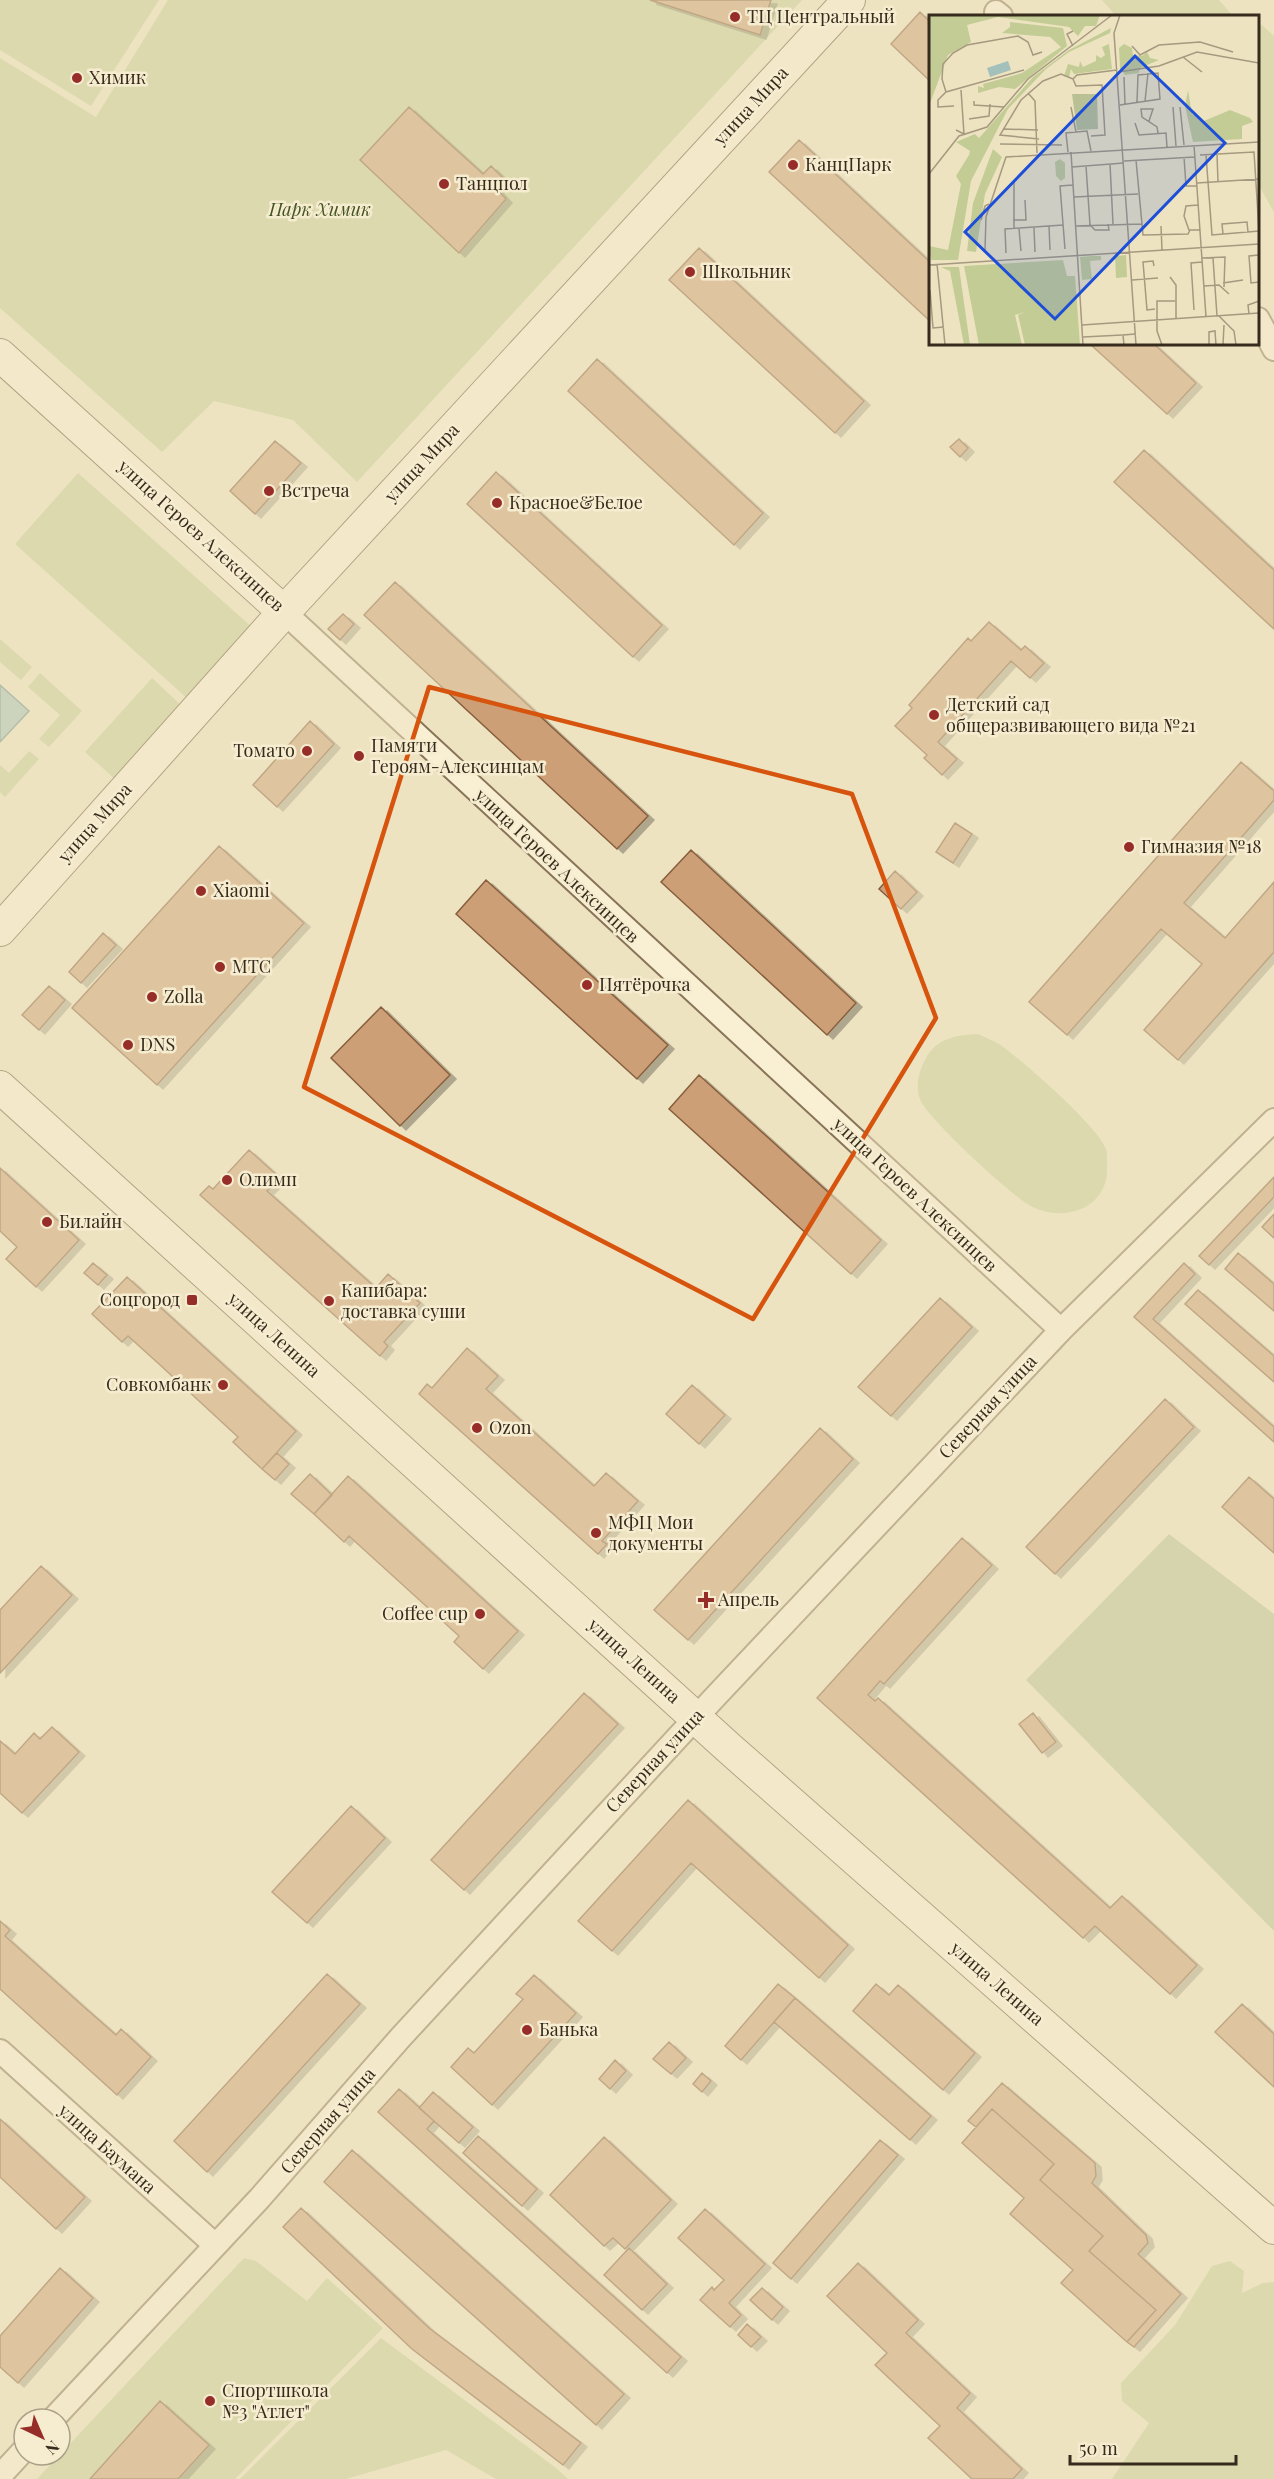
<svg xmlns="http://www.w3.org/2000/svg" width="1274" height="2479" viewBox="0 0 1274 2479" font-family="'Playfair Display',serif">
	<style>
		.green { fill: #c3cc95 }
		.cemetery { fill: #b9c194 }
		.water { fill: #a4c0ba; stroke: #6b8e88; stroke-width: 1.5 }
		.building { fill: #cd9f76; stroke: #875f3e; stroke-width: 1.5; filter: url(#shadow) }
		.lines { fill: none; stroke-linecap: round; stroke-linejoin: round }
		.street-casing { stroke: #887458; stroke-width: 26 }
		.secondary-casing { stroke: #69553c; stroke-width: 34 }
		.street { stroke: #f9f0d4; stroke-width: 22 }
		.secondary { stroke: #f9f0d4; stroke-width: 32 }
		.marked { fill: none; stroke: #d6540e; stroke-width: 4.5; stroke-linejoin: round }
		.poi-dot { fill: #972d28; stroke: #f6edd0; stroke-width: 2 }
		.labels { text-anchor: middle; stroke-width: 5; stroke-linejoin: round; paint-order: stroke }
		.poi-label { font-size: 18px; fill: #372b1d; stroke: #f6edd0; text-anchor: start }
		.street-label { font-size: 18px; fill: #372b1d; stroke: #f6edd0 }
		.park-label { font-size: 18px; font-style: italic; fill: #455423; stroke: #f6edd0 }
		.inset-road { fill: none; stroke: #a5997f; stroke-width: 1.5 }
		.view { fill: #1d4ed8; fill-opacity: 0.15; stroke: #1d4ed8; stroke-width: 3 }
		.inset-edge { fill: none; stroke: #372b1d; stroke-width: 3 }
	</style>
	<defs>
		<filter id="shadow"><feDropShadow dx="6" dy="4" stdDeviation="0" flood-color="#0004"/></filter>
	</defs>
	<rect width="100%" height="100%" fill="#eee3c1"/>
	<path class="green" d="M0 0H159L91 106 0 50Z
		M168 0H802L357 482 293 420 214 401 162 452 0 308V58L96 117Z
		M1102 0H1219L1233 16H1116Z
		M1262 25 1274 36V212L1258 184V27Z
		M78 473 252 627 188 699 15 544Z
		M0 639 32 667 21 680 0 662Z
		M40 673 82 711 49 747 39 739 60 715 28 687Z
		M152 678 183 707 116 780 85 752Z
		M29 751 39 759 5 797 0 792V765L9 773Z
		M978 1034C986 1038 995 1041 1002 1046 1025 1063 1095 1124 1105 1147 1108 1152 1107 1160 1107 1165 1110 1211 1059 1225 1026 1203 1008 1192 925 1116 920 1099 915 1086 919 1071 925 1060 936 1038 956 1035 978 1034Z
		M244 2258 256 2261 307 2301 327 2278 383 2328 235 2479H37Z
		M1230 2261 1244 2271 1242 2293 1263 2283 1274 2282V2479H1112L1149 2423 1122 2401 1121 2383 1175 2325 1212 2266Z
		M381 2338 556 2468 568 2479H496L446 2450 346 2479H240Z"/>
	<path class="cemetery" d="M1169 1534 1274 1614V1931L1026 1680Z"/>
	<path class="water" d="M0 685 29 711 0 742Z"/>
	<path class="building" d="M650 0H771L760 35Z
		M920 12 930 22V81L891 44Z
		M409 107 483 174 491 166 505 180 497 189 506 199 459 253 360 160Z
		M799 140 930 262V321L769 172Z
		M699 248 864 401 835 433 669 280Z
		M1090 344H1154L1196 383 1167 414Z
		M597 359 763 513 734 545 568 391Z
		M959 439 968 448 960 457 950 447Z
		M275 441 301 463 255 514 230 491Z
		M1144 450 1274 570V629L1114 482Z
		M496 472 662 625 633 657 467 504Z
		M395 582 648 816 617 849 364 615Z
		M343 614 354 624 340 640 328 629Z
		M989 622 1021 650 1025 646 1044 663 1030 678 1011 661 938 742 957 759 942 775 924 758 927 755 895 726 912 708 909 705 968 638 971 641Z
		M310 721 334 744 277 807 253 785Z
		M1241 762 1274 791V800L1184 903 1225 938 1274 882V952L1178 1060 1144 1030 1202 964 1161 929 1067 1035 1029 1002Z
		M955 823 972 834 953 863 936 852Z
		M219 846 304 923 157 1085 72 1008Z
		M691 850 856 1003 827 1035 661 882Z
		M895 871 917 892 901 909 879 889Z
		M486 880 668 1045 637 1079 456 914Z
		M103 933 116 945 81 983 69 972Z
		M49 986 65 1000 39 1030 22 1015Z
		M381 1007 450 1075 400 1126 331 1058Z
		M699 1075 881 1240 851 1274 669 1109Z
		M249 1150 280 1178 267 1191 376 1288 388 1274 420 1303 384 1342 388 1346 380 1356 200 1195 209 1186 213 1189Z
		M0 1168 79 1240 36 1287 6 1259 17 1247 0 1231Z
		M1274 1177V1197L1209 1265 1199 1256Z
		M1274 1214V1238L1262 1227Z
		M1238 1253 1274 1284V1311L1225 1269Z
		M93 1263 107 1275 98 1285 84 1273Z
		M1184 1263 1195 1274 1153 1319 1274 1427V1442L1134 1317Z
		M127 1277 296 1431 262 1469 233 1442 238 1437 159 1364 128 1336 122 1342 92 1314Z
		M1198 1290 1274 1356V1382L1185 1304Z
		M940 1298 972 1327 891 1416 858 1387Z
		M467 1348 498 1376 486 1389 594 1486 606 1473 638 1501 602 1541 607 1544 598 1554 419 1394 427 1384 432 1388Z
		M692 1385 725 1415 699 1444 666 1414Z
		M1165 1399 1194 1427 1055 1574 1026 1547Z
		M820 1428 853 1459 688 1640 654 1610Z
		M277 1453 289 1464 275 1480 262 1469Z
		M310 1474 332 1495 314 1514 291 1494Z
		M348 1476 518 1631 483 1669 454 1642 459 1636 349 1536 344 1542 314 1514Z
		M1249 1477 1274 1499V1553L1222 1507Z
		M962 1538 992 1565 884 1684 880 1681 868 1695 875 1701 878 1698 1110 1908 1122 1896 1197 1965 1170 1994 1095 1926 1083 1938 817 1698Z
		M41 1566 72 1595 0 1673V1610Z
		M584 1693 618 1724 464 1890 431 1860Z
		M1033 1713 1056 1742 1042 1753 1019 1724Z
		M52 1727 79 1752 22 1813 0 1793V1741L15 1754 34 1733 40 1739Z
		M688 1800 848 1945 819 1978 691 1863 612 1951 578 1921Z
		M351 1806 385 1838 307 1923 272 1892Z
		M0 1921 10 1930 5 1936 84 2007 116 2035 121 2029 151 2057 117 2095 0 1989Z
		M327 1974 360 2004 207 2172 174 2141Z
		M534 1975 576 2013 492 2105 451 2067 468 2048 474 2053 523 1999 516 1994Z
		M778 1984 795 1998 741 2060 725 2046Z
		M876 1984 889 1995 898 1985 975 2053 943 2090 853 2011Z
		M795 1998 931 2116 910 2140 774 2022Z
		M1242 2004 1274 2034V2087L1215 2032Z
		M669 2042 686 2058 671 2074 653 2059Z
		M615 2060 626 2071 610 2089 599 2079Z
		M702 2073 711 2081 702 2092 693 2084Z
		M1002 2083 1095 2163 1096 2176 1092 2183 1146 2235 1148 2243 1138 2254 1181 2294 1134 2347 1127 2342 1156 2310 1089 2251 1103 2236 1040 2180 1054 2164 992 2109 976 2127 968 2121Z
		M399 2089 434 2121 427 2129 681 2357 667 2373 378 2112Z
		M433 2092 473 2127 459 2143 419 2108Z
		M992 2109 1054 2164 1040 2180 1103 2236 1089 2251 1156 2310 1127 2342 1061 2283 1073 2270 1010 2214 1024 2198 962 2143Z
		M0 2119 85 2197 56 2229 0 2177Z
		M478 2136 537 2189 522 2206 463 2153Z
		M604 2137 671 2200 625 2249 613 2238 604 2246 550 2195Z
		M880 2140 898 2155 791 2279 773 2263Z
		M352 2150 624 2394 596 2425 324 2182Z
		M301 2208 429 2328 581 2443 563 2465 412 2349 283 2227Z
		M705 2209 765 2264 729 2303 741 2315 730 2327 700 2300 712 2287 714 2290 724 2280 678 2238Z
		M629 2248 667 2284 642 2310 604 2275Z
		M858 2263 918 2320 906 2333 970 2393 957 2408 1022 2469 1013 2479H972L928 2438 940 2426 875 2365 887 2353 827 2296Z
		M60 2268 93 2298 18 2383 0 2367V2336Z
		M762 2288 783 2307 772 2320 750 2300Z
		M747 2324 761 2337 751 2347 738 2335Z
		M160 2401 209 2445 178 2479H90Z"/>
	<g class="lines">
		<defs>
			<path id="street" d="M996 12 1001 16
				M1258 319 1274 349
				M284 612 1061 1330
				M0 2051 215 2245
				M53 2419 259 2199 401 2037 715 1697 1061 1330 1274 1120
				M0 2476 24 2450"/>
			<path id="secondary" d="M0 355 284 612
				M0 930 284 612 849 0
				M0 1087 730 1749 1274 2228"/>
		</defs>
		<use href="#street" class="street-casing"/>
		<use href="#secondary" class="secondary-casing"/>
		<use href="#street" class="street"/>
		<use href="#secondary" class="secondary"/>
	</g>
	<path d="M0 0H1274V2479H0ZM429 687 852 794 936 1018 753 1319 304 1087Z" fill="#eee3c1" fill-opacity=".55" fill-rule="evenodd"/>
	<path class="marked" d="M429 687 852 794 936 1018 753 1319 304 1087Z"/>
	<g class="poi-dot">
		<circle cx="735" cy="17" r="6"/>
		<circle cx="77" cy="78" r="6"/>
		<circle cx="793" cy="165" r="6"/>
		<circle cx="444" cy="184" r="6"/>
		<circle cx="690" cy="272" r="6"/>
		<circle cx="269" cy="491" r="6"/>
		<circle cx="497" cy="503" r="6"/>
		<circle cx="934" cy="715" r="6"/>
		<circle cx="307" cy="751" r="6"/>
		<circle cx="359" cy="756" r="6"/>
		<circle cx="1129" cy="847" r="6"/>
		<circle cx="201" cy="891" r="6"/>
		<circle cx="220" cy="967" r="6"/>
		<circle cx="587" cy="985" r="6"/>
		<circle cx="152" cy="997" r="6"/>
		<circle cx="128" cy="1045" r="6"/>
		<circle cx="227" cy="1180" r="6"/>
		<circle cx="47" cy="1222" r="6"/>
		<rect x="186" y="1294" width="12" height="12" rx="3"/>
		<circle cx="329" cy="1301" r="6"/>
		<circle cx="223" cy="1385" r="6"/>
		<circle cx="477" cy="1428" r="6"/>
		<circle cx="596" cy="1533" r="6"/>
		<path d="M703 1591h6v6h6v6h-6v6h-6v-6h-6v-6h6z"/>
		<circle cx="480" cy="1614" r="6"/>
		<circle cx="527" cy="2030" r="6"/>
		<circle cx="210" cy="2401" r="6"/>
	</g>
	<g class="labels">
		<g class="poi-label">
			<text x="747" y="23">ТЦ Центральный</text>
			<text x="89" y="84">Химик</text>
			<text x="805" y="171">КанцПарк</text>
			<text x="456" y="190">Танцпол</text>
			<text x="702" y="278">Школьник</text>
			<text x="281" y="497">Встреча</text>
			<text x="509" y="509">Красное&amp;Белое</text>
			<text x="946" y="711">Детский сад<tspan x="946" dy="21">общеразвивающего вида №21</tspan></text>
			<text x="371" y="752">Памяти<tspan x="371" dy="21">Героям-Алексинцам</tspan></text>
			<text x="295" y="757" text-anchor="end">Томато</text>
			<text x="1141" y="853">Гимназия №18</text>
			<text x="213" y="897">Xiaomi</text>
			<text x="232" y="973">МТС</text>
			<text x="599" y="991">Пятёрочка</text>
			<text x="164" y="1003">Zolla</text>
			<text x="140" y="1051">DNS</text>
			<text x="239" y="1186">Олимп</text>
			<text x="59" y="1228">Билайн</text>
			<text x="341" y="1297">Капибара:<tspan x="341" dy="21">доставка суши</tspan></text>
			<text x="180" y="1306" text-anchor="end">Соцгород</text>
			<text x="211" y="1391" text-anchor="end">Совкомбанк</text>
			<text x="489" y="1434">Ozon</text>
			<text x="608" y="1529">МФЦ Мои<tspan x="608" dy="21">документы</tspan></text>
			<text x="718" y="1606">Апрель</text>
			<text x="468" y="1620" text-anchor="end">Coffee cup</text>
			<text x="539" y="2036">Банька</text>
			<text x="222" y="2397">Спортшкола<tspan x="222" dy="21">№3 "Атлет"</tspan></text>
		</g>
		<g class="street-label">
			<text transform="translate(751 106) rotate(-47)" y="6">улица Мира</text>
			<text transform="translate(422 463) rotate(-47)" y="6">улица Мира</text>
			<text transform="translate(201 536) rotate(42)" y="6">улица Героев Алексинцев</text>
			<text transform="translate(95 823) rotate(-48)" y="6">улица Мира</text>
			<text transform="translate(557 866) rotate(43)" y="6">улица Героев Алексинцев</text>
			<text transform="translate(915 1195) rotate(43)" y="6">улица Героев Алексинцев</text>
			<text transform="translate(274 1335) rotate(42)" y="6">улица Ленина</text>
			<text transform="translate(988 1407) rotate(-47)" y="6">Северная улица</text>
			<text transform="translate(634 1661) rotate(42)" y="6">улица Ленина</text>
			<text transform="translate(655 1761) rotate(-47)" y="6">Северная улица</text>
			<text transform="translate(997 1984) rotate(41)" y="6">улица Ленина</text>
			<text transform="translate(328 2121) rotate(-49)" y="6">Северная улица</text>
			<text transform="translate(107 2149) rotate(42)" y="6">улица Баумана</text>
		</g>
		<g class="park-label">
			<text x="320" y="216">Парк Химик</text>
		</g>
	</g>
	<g transform="translate(929 15)">
		<rect width="330" height="330" fill="#eee3c1"/>
		<path d="M0 0H171L167 11H156L149 21 140 12 69 2 38 10 42 27 19 40 0 91ZM81 7 134 13 138 31 86 74 70 72 49 78V71L55 73 54 69 93 58 132 32 121 22 73 18 81 12ZM182 13 181 18 140 37 117 54 79 94 42 166 29 245H2L0 231 19 235 32 169 27 161 40 140 41 136 27 127 46 119 50 123 104 62 140 35ZM180 29 183 54 145 59 142 54 140 62 135 61 139 49 150 52 151 46 154 52 167 46V40L172 43 176 40 173 32ZM195 29 203 33 204 40 213 41 218 37 221 43 230 45 211 53 210 58 196 60 191 53 190 33ZM259 75 263 99 275 106 301 95 321 103 324 107 313 111V124L264 127 256 91ZM64 134 73 142 56 179 47 237 38 236 44 188ZM131 144 136 148V163L132 166 127 161 126 147ZM197 240 198 262 187 263 186 241ZM162 241H172V245L161 246 163 264 153 265 151 242ZM134 245 138 261H146L151 330H96L89 300 96 297 86 300 93 330H50L35 251ZM12 252H30L41 330H35L21 256Z" fill="#c3cc95"/>
		<path d="M143 79H168L169 114 148 115Z" fill="#b9c194"/>
		<path d="M79 46 82 55 61 62 58 53Z" fill="#a4c0ba"/>
		<path class="inset-road" d="M191 0 185 18 207 330M144 31 138 19 144 16M203 31 211 40 230 30 271 27 304 37M254 42 273 57M189 57 230 51 268 37 330 48M195 62 196 89M17 77 13 64 14 49 24 38 38 30 89 21 99 27 104 40 113 37M99 78 106 86 108 138M45 86V90L75 92M216 86 219 58M191 90 231 84 229 58 209 60 208 87M25 91 9 92V85L17 77 95 55M142 92 147 117M244 92 247 131M251 92 255 130M40 104 60 101 61 89M220 106 224 94H212L213 102 228 112 229 118M206 108 210 120 237 118 238 132M74 114 109 115M27 115 35 119 32 75M162 121 176 120 173 70 147 71 144 64 148 60 188 55M110 124 71 120 92 85 114 66 132 59 144 64M71 129 133 130M265 130 277 302M139 137 137 118 158 116 162 136M142 137 154 330M288 139 289 167M271 140 325 137 330 216 283 220 277 140M255 142 257 171H268M207 145 214 220 259 219 261 215M195 146 266 142M181 149 184 209M157 151 161 210 166 215H180L179 209M143 152 195 148M0 159 30 121 58 112 99 64 183 0M268 168 330 164M145 182 209 179M269 190 257 191 255 201 260 215H271M52 205 56 191 60 189M84 205H97L96 185M120 211 121 235M146 211 213 209M232 211 233 235M105 213 106 237M85 214V168M90 214 92 236M294 219 293 209 318 207 319 217M136 234 131 171 144 170M56 235 57 202 77 142 330 127M77 238 76 214 134 210M330 240 320 241 322 268 330 267M273 243 296 242 295 272M284 243 288 301M8 249 16 330M0 250 330 229M225 251 224 246 214 247 218 295 226 294M241 262 247 270V303M203 265 229 263M294 268 314 265M275 271 290 270 300 279M1 275 4 313 15 312M265 295 262 248 273 247M320 299 319 290 330 286M290 301 305 316 307 330M153 310 330 298M154 322 193 320M195 330 194 320 207 319M233 330 228 316V286H246M280 330V317L286 316 287 330M294 330 295 310"/>
		<path class="view" d="M206 41 296 128 126 304 36 217Z"/>
		<rect width="330" height="330" class="inset-edge"/>
	</g>
	<g transform="translate(42 2437) rotate(136)"><circle r="28" fill="#f6edd0" stroke="#aa9f88" stroke-width="1.5"/>
	<path d="M0-4.5L10 22L0 15L-10 22Z" fill="#972d28"/>
	<text y="-9" font-size="16" font-weight="bold" text-anchor="middle" fill="#372b1d">N</text>
	</g>
	<path d="M1070 2455v9h166v-9" fill="none" stroke="#372b1d" stroke-width="3"/>
	<text x="1079" y="2455" font-size="18" fill="#372b1d" stroke="#f6edd0" stroke-width="4.5" paint-order="stroke">50 m</text>
</svg>
